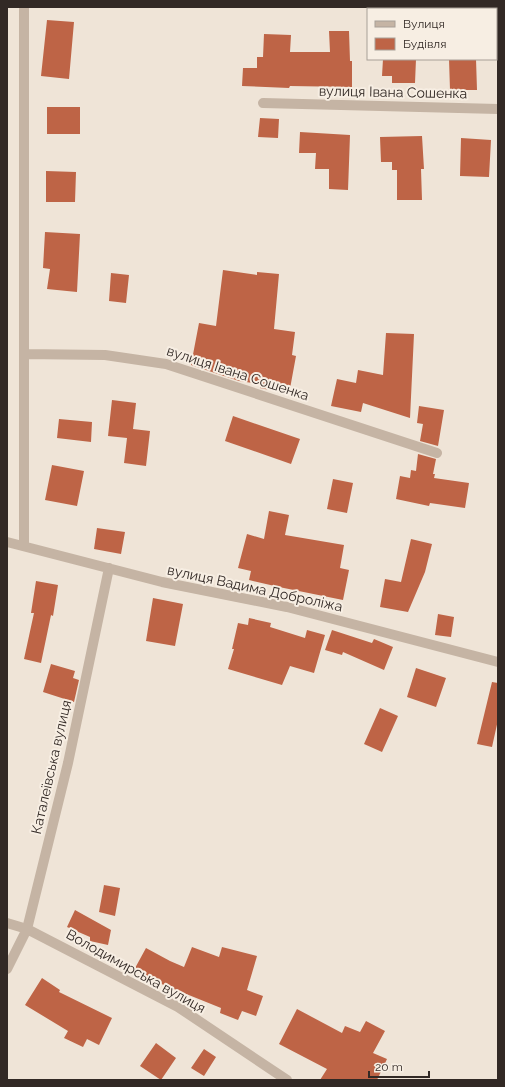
<svg xmlns="http://www.w3.org/2000/svg" width="505" height="1087" viewBox="0 0 505 1087" font-family="Raleway,sans-serif">
	<style>
		.building { fill: #be6446 }
		.lines { fill: none; stroke-linecap: round; stroke-linejoin: round }
		.minor { stroke: #c5b4a4; stroke-width: 10 }
		.labels { text-anchor: middle; stroke-width: 4; stroke-linejoin: round; paint-order: stroke }
		.street-label { font-size: 14px; fill: #322925; stroke: #f7eee3 }
	</style>
	<rect width="100%" height="100%" fill="#efe4d7"/>
	<path class="building" d="M47 20 74 22 69 79 41 76Z
		M329 31H349L350 61H352V87L290 86 289 88 242 86 243 68H257V57H263L264 34 291 35 290 52H330Z
		M383 59H416L415 83H392V76H382Z
		M449 59H476L477 90H450Z
		M47 107H80V134H47Z
		M260 118 279 119 278 138 258 137Z
		M300 132 350 135 348 190 329 189V169H315L316 153H299Z
		M422 136 424 169H421L422 200H397V170H392V162H381L380 137Z
		M461 138 491 140 489 177 460 176Z
		M46 171 76 172 75 202H46Z
		M45 232 80 234 77 292 47 289 50 269 43 268Z
		M223 270 257 275V272L279 274 274 329 295 332 292 355 296 356 289 394 260 388V384L239 381 191 365 199 323 216 326Z
		M111 273 129 275 126 303 109 301Z
		M386 333 414 334 410 418 363 403 361 412 331 406 337 379 356 383 358 370 383 375Z
		M112 400 136 403 133 429 150 431 146 466 124 463 127 438 108 436Z
		M419 406 444 410 438 446 420 441 423 424 417 423Z
		M233 416 300 439 291 464 225 441Z
		M59 419 92 422 91 442 57 438Z
		M418 454 436 459 433 474H435L434 478 469 483 465 508 430 503 429 506 396 499 400 476 410 478 411 470 416 471Z
		M52 465 84 471 77 506 45 500Z
		M333 479 353 483 347 513 327 509Z
		M269 511 289 515 285 535 344 545 340 568 349 570 343 600 279 587 249 580 251 571 238 568 247 534 264 539Z
		M97 528 125 532 121 554 94 549Z
		M411 539 432 544 425 572 408 612 380 607 385 579 401 582Z
		M36 581 58 585 53 616 51 615 41 663 24 659 34 613H31Z
		M153 598 183 604 175 646 146 641Z
		M438 614 454 617 451 637 435 635Z
		M249 618 271 623 270 627 305 638 307 630 325 635 314 673 290 666 282 685 228 669 234 649H232L238 623 248 625Z
		M332 630 372 643 374 639 393 647 384 670 343 652 342 655 325 650Z
		M51 664 75 671 73 678 79 680 74 702 43 692Z
		M416 668 446 678 436 707 407 697Z
		M492 682 498 683V720L492 747 477 744Z
		M380 708 398 716 382 752 364 744Z
		M104 885 120 888 115 916 99 912Z
		M75 910 111 930 108 945 90 941V937L67 927Z
		M192 947 219 957 222 947 257 956 247 990 263 996 256 1016 242 1011 238 1020 220 1013 221 1008 159 983 134 970 146 948 170 961 184 967Z
		M42 978 60 990 59 992 112 1018 99 1045 87 1039 83 1047 64 1038 68 1031 25 1005Z
		M297 1009 342 1033 345 1026 360 1032 366 1021 385 1031 373 1053 387 1059 377 1080H320L327 1069 279 1044Z
		M156 1043 176 1058 161 1080 140 1066Z
		M204 1049 216 1057 204 1076 191 1068Z"/>
	<g class="lines">
		<path class="minor" d="M24 7V545
			M263 103 498 109
			M24 354 105 355 166 364 437 453
			M7 542 162 582 287 607 498 662
			M7 923 27 929 178 1007 287 1080
			M7 969 27 929 68 763 109 568"/>
	</g>
	<g class="labels">
		<g class="street-label">
			<text transform="translate(393 92) rotate(1)" y="5">вулиця Івана Сошенка</text>
			<text transform="translate(238 373) rotate(18)" y="5">вулиця Івана Сошенка</text>
			<text transform="translate(255 588) rotate(12)" y="5">вулиця Вадима Доброліжа</text>
			<text transform="translate(51 767) rotate(-77)" y="5">Каталеївська вулиця</text>
			<text transform="translate(136 971) rotate(29)" y="5">Володимирська вулиця</text>
		</g>
	</g>
	<rect width="505" height="1087" fill="none" stroke="#322925" stroke-width="16"/>
	<rect x="367" y="8" width="130" height="52" fill="#f7eee3" stroke="#a89f97"/>
	<rect x="375" y="21" width="20" height="6" fill="#c5b4a4" stroke="#a89f97"/>
	<text x="403" y="28" font-size="12" fill="#322925">Вулиця</text>
	<rect x="375" y="38" width="20" height="12" fill="#be6446" stroke="#a89f97"/>
	<text x="403" y="48" font-size="12" fill="#322925">Будівля</text>
	<path d="M369 1071v6h60v-6" fill="none" stroke="#322925" stroke-width="2"/>
	<text x="375" y="1071" font-size="12" fill="#322925" stroke="#f7eee3" stroke-width="3" paint-order="stroke">20 m</text>
</svg>
